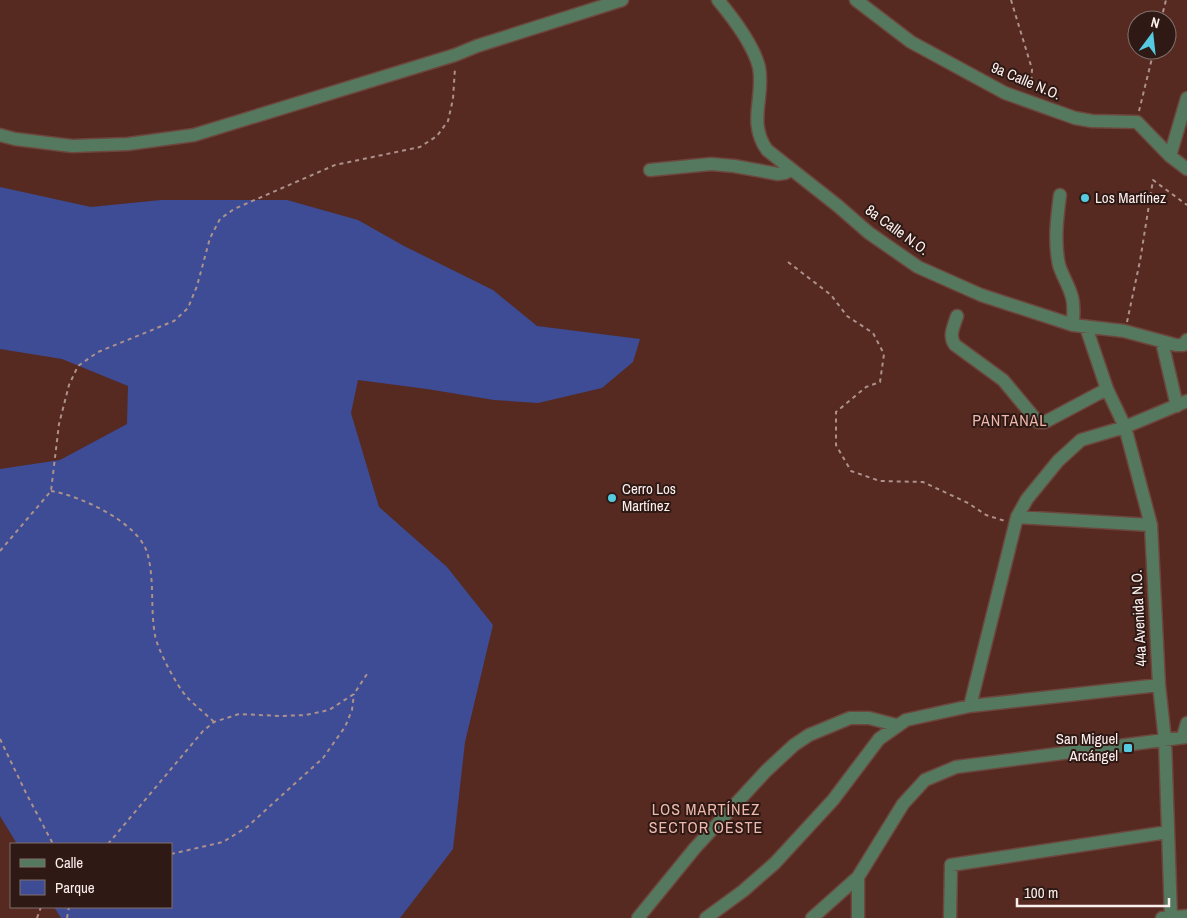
<svg xmlns="http://www.w3.org/2000/svg" width="1187" height="918" viewBox="0 0 1187 918" font-family="'Archivo Narrow',sans-serif">
	<style>
		.green { fill: #3d4c94 }
		.lines { fill: none; stroke-linecap: round; stroke-linejoin: round }
		.minor-casing { stroke: #6d463e; stroke-width: 15 }
		.path { stroke: #ad918c; stroke-width: 2; stroke-dasharray: 4 4; stroke-linecap: butt }
		.minor { stroke: #55795e; stroke-width: 12 }
		.poi-dot { fill: #55cae0; stroke: #2e1915; stroke-width: 2 }
		.labels { text-anchor: middle; stroke-width: 4; stroke-linejoin: round; paint-order: stroke }
		.street-label { font-size: 15px; fill: #fbefed; stroke: #2e1915 }
		.poi-label { font-size: 15px; fill: #fbefed; stroke: #2e1915; text-anchor: start }
		.neighbourhood-label { font-size: 16px; letter-spacing: 1px; fill: #efb8ac; stroke: #2e1915 }
	</style>
	<rect width="100%" height="100%" fill="#562a21"/>
	<path class="green" d="M0 187 91 207 161 200H287L358 220 404 246 493 290 537 326 640 339 633 362 602 388 538 403 494 400 427 389 358 380 351 413 379 507 447 567 493 625 465 742 453 849 400 918H61L54 907H171V844H17L0 816V469L60 460 127 424 128 386 62 359 0 349Z"/>
	<g class="lines">
		<defs>
			<path id="minor" d="M718 0C733 18 753 44 759 67 765 97 747 122 767 150L838 206 869 233 918 267 981 295 1073 325 1124 331 1176 345H1183L1187 340
				M856 0 911 42 1005 93 1075 118 1092 121 1137 122 1170 156 1187 169
				M0 135 15 139 72 146 128 144 194 135 455 55 477 46 622 0
				M1170 156 1187 98
				M650 170 711 164 734 166 778 174 785 173 790 170
				M1060 195C1057 218 1054 241 1059 265 1062 275 1068 284 1071 294 1075 304 1073 315 1073 325
				M957 316C954 326 948 336 955 345L1003 380 1038 422H1045L1107 389
				M1086 327 1107 389 1125 427 1151 525 1159 685 1165 740 1171 918
				M1162 342 1177 406
				M1017 517 1151 525
				M970 706 1017 517 1027 499 1058 461 1081 440 1125 427 1187 401
				M1183 737 1187 723
				M638 918 695 848 766 771 794 745 809 735 850 718H869L896 725
				M706 918 743 891 775 863 833 800 879 739 906 720 970 706 1159 685
				M812 918 858 877 903 804 925 780 956 767 1187 737
				M858 918V877
				M950 918 951 865 1168 832
				M1162 918 1187 916"/>
		</defs>
		<use href="#minor" class="minor-casing"/>
		<path class="path" d="M1011 0 1032 69 1031 90
			M1161 20 1166 0
			M1139 111 1154 50
			M788 262 831 295 847 316 873 333 884 354 880 382 866 387 836 412V445L851 471 880 481 923 482 968 503 986 515 1005 521
			M1127 322 1140 261 1153 180 1187 205
			M51 491C81 496 137 522 147 552 155 580 150 608 155 635 157 649 177 686 186 696 194 705 205 713 214 722
			M0 551 51 491 59 424 69 385 78 366 98 352 174 321 188 308 197 286 210 238 220 219 234 209 335 165 420 147 437 136 448 121 453 99 455 68
			M0 739 26 793 53 844
			M108 844 203 731 214 722 239 714 281 716 306 715 329 710 354 694 367 674
			M171 854 223 842 247 827 323 758 345 727 352 710 354 694
			M37 918 41 907
			M67 918 69 907"/>
		<use href="#minor" class="minor"/>
	</g>
	<g class="poi-dot">
		<circle cx="1085" cy="198" r="5"/>
		<circle cx="612" cy="498" r="5"/>
		<rect x="1123" y="743" width="10" height="10" rx="2.5"/>
	</g>
	<g class="labels">
		<g class="street-label">
			<text transform="translate(1026 81) rotate(23)" y="5">9a Calle N.O.</text>
			<text transform="translate(897 230) rotate(36)" y="5">8a Calle N.O.</text>
			<text transform="translate(1139 618) rotate(-93)" y="5">44a Avenida N.O.</text>
		</g>
		<g class="poi-label">
			<text x="1095" y="203">Los Martínez</text>
			<text x="622" y="494">Cerro Los<tspan x="622" dy="17">Martínez</tspan></text>
			<text x="1118" y="744" text-anchor="end">San Miguel<tspan x="1118" dy="17">Arcángel</tspan></text>
		</g>
		<g class="neighbourhood-label">
			<text x="1010" y="426">PANTANAL</text>
			<text x="706" y="815">LOS MARTÍNEZ<tspan x="706" dy="18">SECTOR OESTE</tspan></text>
		</g>
	</g>
	<rect x="10" y="843" width="162" height="65" fill="#2e1915" stroke="#806f6b"/>
	<rect x="20" y="859" width="25" height="8" fill="#55795e" stroke="#806f6b"/>
	<text x="55" y="868" font-size="15" fill="#fbefed">Calle</text>
	<rect x="20" y="880" width="25" height="15" fill="#3d4c94" stroke="#806f6b"/>
	<text x="55" y="893" font-size="15" fill="#fbefed">Parque</text>
	<g transform="translate(1152 35) rotate(15)"><circle r="24" fill="#2e1915" stroke="#806f6b"/>
	<path d="M0-4L9 19L0 12L-9 19Z" fill="#55cae0"/>
	<text y="-8" font-size="14" font-weight="bold" text-anchor="middle" fill="#fbefed">N</text>
	</g>
	<path d="M1017 898v8h152v-8" fill="none" stroke="#fbefed" stroke-width="2.5"/>
	<text x="1024" y="898" font-size="15" fill="#fbefed" stroke="#2e1915" stroke-width="4" paint-order="stroke">100 m</text>
</svg>
